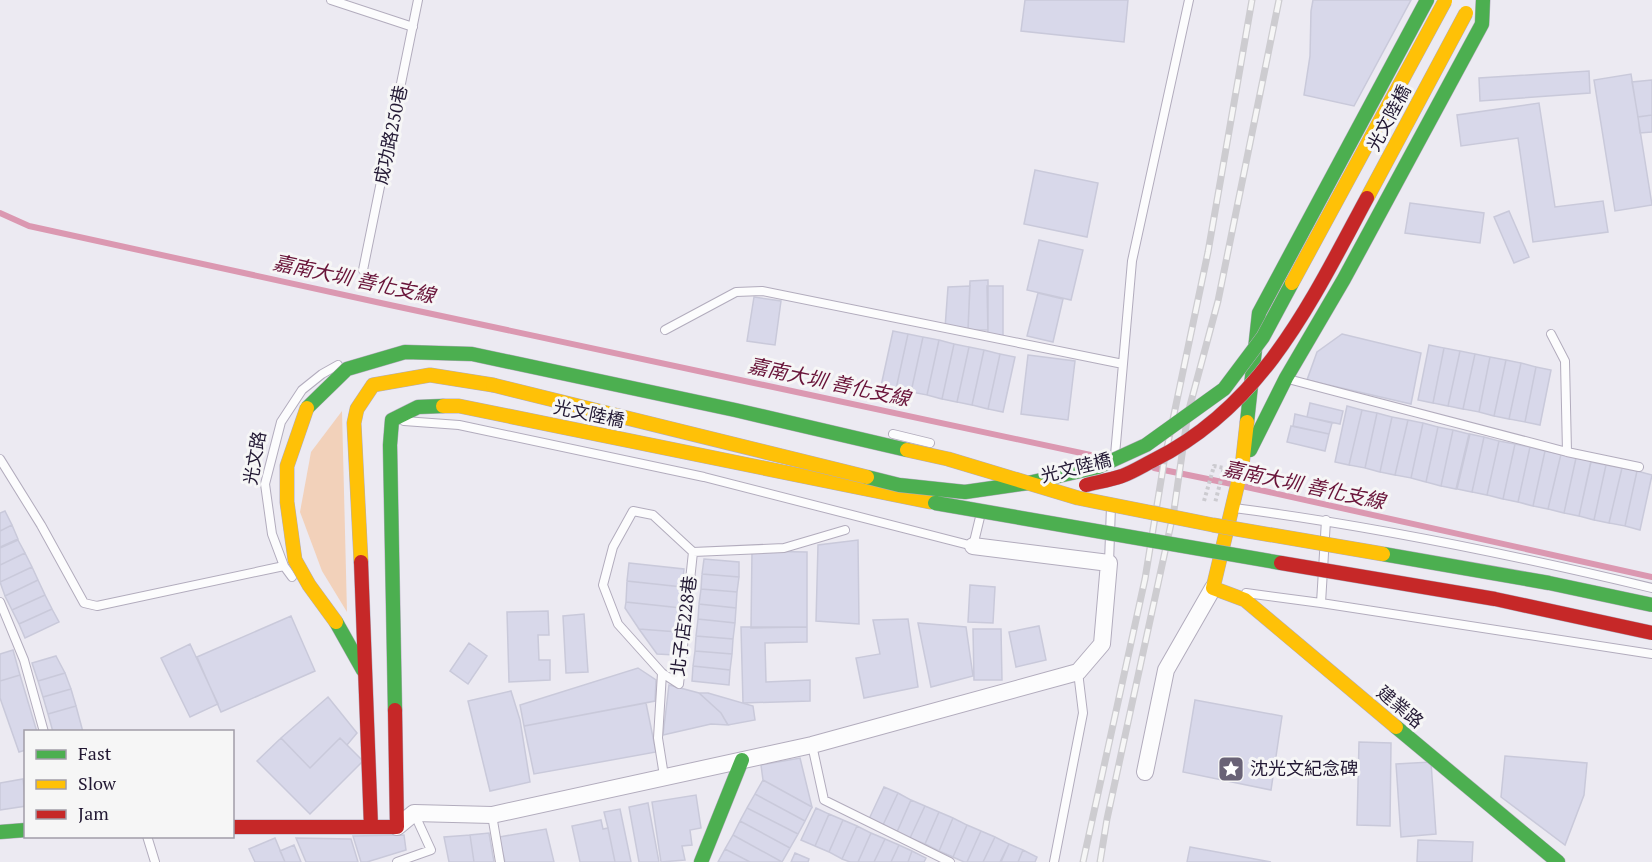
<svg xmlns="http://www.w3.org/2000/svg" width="1652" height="862" viewBox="0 0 1652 862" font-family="'PT Serif','Noto Sans TC',serif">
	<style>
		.green { fill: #f2d1ba }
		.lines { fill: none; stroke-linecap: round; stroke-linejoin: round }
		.stream { stroke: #db98b1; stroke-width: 6 }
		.building { fill: #d8d8ea; stroke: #c9c9da; stroke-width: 1.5 }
		.lane-casing { stroke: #b2acbd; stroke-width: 10 }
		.street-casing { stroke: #b2acbd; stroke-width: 18 }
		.fast-casing { stroke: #b2acbd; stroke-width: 15 }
		.slow-casing { stroke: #b2acbd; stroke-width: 15 }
		.jam-casing { stroke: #b2acbd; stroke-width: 15 }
		.lane { stroke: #fcfcfd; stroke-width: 8 }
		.street { stroke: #fcfcfd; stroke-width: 16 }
		.fast { stroke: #4caf50; stroke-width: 14 }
		.slow { stroke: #ffc107; stroke-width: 14 }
		.jam { stroke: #c62828; stroke-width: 14 }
		.rail-casing { stroke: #cdccd0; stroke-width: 7 }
		.rail { stroke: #f6f6f6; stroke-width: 4.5; stroke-dasharray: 14; stroke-linecap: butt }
		.fast-bridge-casing { stroke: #b2acbd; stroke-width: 15; stroke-linecap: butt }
		.slow-bridge-casing { stroke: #b2acbd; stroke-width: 15; stroke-linecap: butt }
		.jam-bridge-casing { stroke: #b2acbd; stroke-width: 15; stroke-linecap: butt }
		.path-bridge { stroke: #cccbd0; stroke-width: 4; stroke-dasharray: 3 3; stroke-linecap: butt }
		.fast-bridge { stroke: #4caf50; stroke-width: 14 }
		.slow-bridge { stroke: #ffc107; stroke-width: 14 }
		.jam-bridge { stroke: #c62828; stroke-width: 14 }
		.labels { text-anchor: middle; stroke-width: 6; stroke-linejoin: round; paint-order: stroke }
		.street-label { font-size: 18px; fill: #221833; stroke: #f6f6f6 }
		.poi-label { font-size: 18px; fill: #221833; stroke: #f6f6f6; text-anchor: start }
		.water-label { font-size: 20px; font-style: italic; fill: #691439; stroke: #f6f6f6 }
	</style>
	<rect width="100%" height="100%" fill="#eceaf2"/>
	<path class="green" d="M342 411 347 612 322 571 300 512 311 452Z"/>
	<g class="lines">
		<path class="stream" d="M0 213 29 226 390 305 1100 457
			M1154 468 1232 484
			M1242 486 1652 577"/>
	</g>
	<path class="building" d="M1025 0H1128L1124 42 1021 31Z
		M1313 0H1411L1354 106 1304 95 1310 56 1311 11Z
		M1589 71 1590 93 1480 101 1479 78Z
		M1631 74 1652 205 1615 211 1594 80Z
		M1652 80V115L1638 117 1632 82Z
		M1539 103 1555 207 1603 201 1608 232 1533 242 1518 138 1461 146 1457 115Z
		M1652 115V132L1640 133 1638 117Z
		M1035 170 1098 183 1087 237 1024 224Z
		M1410 203 1484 213 1480 243 1405 233Z
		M1509 211 1529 257 1514 263 1494 217Z
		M1039 240 1083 250 1071 300 1027 290Z
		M988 280V330H968L970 281Z
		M970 286 968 330 945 328 948 287Z
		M987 286H1003V336H988Z
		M1038 293 1063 299 1053 342 1027 336Z
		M754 297 781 301 775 345 747 341Z
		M893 331 908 334 896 389 881 386Z
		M908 334 923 337 911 392 896 389Z
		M1342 334 1421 353 1411 404 1307 380 1317 352Z
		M923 337 939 340 927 395 911 392Z
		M939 340 954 344 942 399 927 395Z
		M954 344 969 347 957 402 942 399Z
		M1429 345 1444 348 1433 403 1418 400Z
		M969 347 984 350 972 405 957 402Z
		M1444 348 1460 351 1448 406 1433 403Z
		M984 350 1000 354 988 409 972 405Z
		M1460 351 1475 354 1463 409 1448 406Z
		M1000 354 1015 357 1003 412 988 409Z
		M1475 354 1490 357 1479 412 1463 409Z
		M1028 355 1075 361 1068 420 1021 414Z
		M1490 357 1506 360 1494 416 1479 412Z
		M1506 360 1521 363 1509 419 1494 416Z
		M1521 363 1536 367 1525 422 1509 419Z
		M1536 367 1551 370 1540 425 1525 422Z
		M1310 403 1343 411 1340 424 1307 417Z
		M1347 406 1362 410 1349 465 1335 462Z
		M1362 410 1377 413 1365 468 1349 465Z
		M1377 413 1392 417 1380 472 1365 468Z
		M1295 414 1332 423 1329 434 1293 426Z
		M1392 417 1408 420 1395 475 1380 472Z
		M1408 420 1423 423 1411 478 1395 475Z
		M1423 423 1438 427 1426 482 1411 478Z
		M1291 426 1329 434 1325 451 1287 442Z
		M1438 427 1453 430 1441 486 1426 482Z
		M1453 430 1469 434 1456 489 1441 486Z
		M1470 434 1484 437 1472 492 1457 489Z
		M1484 437 1499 441 1487 495 1472 492Z
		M1499 441 1515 444 1503 499 1487 495Z
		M1515 444 1530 447 1518 502 1503 499Z
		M1530 447 1545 451 1533 506 1518 502Z
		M1545 451 1561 454 1548 509 1533 506Z
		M1561 454 1576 458 1564 513 1548 509Z
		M1576 458 1591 461 1579 516 1564 513Z
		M1591 462 1606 465 1594 520 1579 516Z
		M1606 465 1622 468 1609 523 1594 520Z
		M1622 468 1637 471 1625 526 1609 523Z
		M1637 471 1652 475 1640 530 1625 526Z
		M5 511 12 525 0 531V513Z
		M12 525 18 539 0 547V531Z
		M18 540 25 553 0 565V548Z
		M858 540 859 624 816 621 818 545Z
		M752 551 807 552V627L751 628Z
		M25 553 32 567 0 582V565Z
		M704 559 739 562V577L702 574Z
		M629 563 684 569 682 587 627 581Z
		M32 567 38 580 5 596 0 582Z
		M702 574 739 577 737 592 701 589Z
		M38 580 45 595 12 610 5 596Z
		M627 581 682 587 681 608 626 602Z
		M970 585 995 587 993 623 968 622Z
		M701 589 737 592 736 608 699 604Z
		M45 595 52 609 19 624 12 610Z
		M626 602 681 608 678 632 639 629 625 608Z
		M699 604 736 608 735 623 698 619Z
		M52 609 59 622 25 638 19 624Z
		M548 611 549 635H538L539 660H550V680L509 682 507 612Z
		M584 614 588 672 566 673 563 616Z
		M291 616 315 671 221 712 197 657Z
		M698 619 735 623 733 639 696 636Z
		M908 619 918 687 864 698 856 658 880 654 873 620Z
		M918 623 966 627 973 676 931 687Z
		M1039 626 1046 660 1016 667 1009 632Z
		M741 627H807V642L765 643 766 682 810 680V701L743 703Z
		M639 629 678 632 675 655 657 654Z
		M973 629H1001L1002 680H974Z
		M696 636 733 639 732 654 695 651Z
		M469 643 487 656 468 684 450 671Z
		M190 644 218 704 190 717 161 658Z
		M13 650 20 675 0 681V654Z
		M695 651 732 654 730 670 693 666Z
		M56 656 65 673 38 681 32 663Z
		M693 666 730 670 729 685 692 681Z
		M638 668 656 680 655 701 524 726 520 705Z
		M65 673 71 689 43 697 38 681Z
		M20 675 37 732H26V750L19 752 0 698V681Z
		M669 685 699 693 721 713 728 725 711 724 663 735Z
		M71 689 76 706 48 714 43 697Z
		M511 691 520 720 530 782 490 791 468 701Z
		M699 693H708L753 706 755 720 728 725 721 713Z
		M328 697 357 733 347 745 340 738 310 768 281 738Z
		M1195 700 1282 716 1271 790 1183 772Z
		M646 703 656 752 534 774 524 726Z
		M76 706 83 732H53L48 714Z
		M281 738 310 768 340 738 363 761 310 814 257 761Z
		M1359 742 1391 743 1390 826 1357 825Z
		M1505 756 1587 763 1584 795 1565 845 1501 797Z
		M800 758 812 807 763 780 761 765Z
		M1431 762 1436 834 1401 837 1396 764Z
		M23 779 26 806 0 810V783Z
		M763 780 812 807 805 821 755 794Z
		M884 787 898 793 883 825 869 819Z
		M898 793 911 800 897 832 883 825Z
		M755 794 805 821 798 834 747 808Z
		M696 795 701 828 690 830 692 845 682 846 685 860 661 862 652 802Z
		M911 800 925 806 910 838 897 832Z
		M648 803 659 862H639L629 807Z
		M925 806 939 812 925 844 910 838Z
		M747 808 798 834 790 848 740 821Z
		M816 808 829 814 815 846 801 840Z
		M620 809 631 862H615L608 828 604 812Z
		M939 812 953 818 939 851 925 844Z
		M829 814 843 820 829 852 815 846Z
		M953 818 967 825 953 857 939 851Z
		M601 820 603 829 608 828 615 862H580L572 826Z
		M843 820 857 826 842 859 829 852Z
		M740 821 790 848 782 862 733 835Z
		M967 825 981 831 967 862H964L953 857Z
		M857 826 871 833 858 862H850L842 859Z
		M546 829 554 862H505L499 837Z
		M981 831 995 837 983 862H967Z
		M489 833 494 862H474L470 835Z
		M871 833 885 839 874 862H858Z
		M404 835 406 850 367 862H361L353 836Z
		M470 835 474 862H449L444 837Z
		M733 835 782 862H750L725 849Z
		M995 837 1009 844 1000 862H983Z
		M275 838 285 862H255L249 849Z
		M296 838 351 839 358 862H306Z
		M885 839 899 845 891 862H874Z
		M1418 840 1473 842 1472 862H1417Z
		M1009 844 1023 850 1018 862H1001Z
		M294 845 301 862H285L280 851Z
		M899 845 912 851 908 862H891Z
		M1190 847 1271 862H1187Z
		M725 849 750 862H718Z
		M1023 850 1037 857 1035 862H1018Z
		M912 851 926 858 924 862H908Z
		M795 853 809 859 808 862H791Z"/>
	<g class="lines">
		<defs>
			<path id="lane" d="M331 0 413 27
				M363 270 418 0
				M665 330 736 292 762 291 1123 364
				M1551 334 1565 361 1567 452
				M1288 379 1567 452 1639 467
				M404 421 459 425 704 477 973 546 981 513
				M893 434 930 443
				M1115 455 1132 261 1189 0
				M0 459 41 525 84 603 97 606 284 566
				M1234 508C1375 526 1514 555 1652 588
				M1109 563 1111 506
				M292 577 284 566 272 534 265 484 281 422 302 390 322 374 338 365
				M1246 593 1321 603 1652 654
				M0 602 24 660 44 732
				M1321 603 1326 520
				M662 673 679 684 693 552
				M812 745 824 800 950 862
				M664 776 658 738 662 673 618 624 603 585 613 547 633 511 653 515 693 552 784 548 845 530
				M492 815 500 862
				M147 836 155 862
				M397 862 431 850 414 813
				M1054 862 1083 713 1078 672"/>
			<path id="street" d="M1145 772 1166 670 1213 588
				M397 827 414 813 492 815 812 745 1078 672 1102 644 1109 563 973 546"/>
			<path id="fast" d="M1247 422 1259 313 1427 0
				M1250 450 1286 378 1344 279 1482 24 1483 0
				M336 622 363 670
				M395 710 390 445 392 420 418 407 443 406
				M1396 727 1558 862
				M0 832 26 830
				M701 862 742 760"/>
			<path id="slow" d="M443 406H459L930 502
				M1247 422 1242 466 1213 588 1245 600 1396 727
				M361 562 354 423 357 409 373 385 430 375 493 385"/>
			<path id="jam" d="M361 562 371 827
				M232 827H397L395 710"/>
		</defs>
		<use href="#lane" class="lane-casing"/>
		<use href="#street" class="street-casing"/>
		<use href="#fast" class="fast-casing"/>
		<use href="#slow" class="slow-casing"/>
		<use href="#jam" class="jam-casing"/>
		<use href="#lane" class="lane"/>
		<use href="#street" class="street"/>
		<use href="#fast" class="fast"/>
		<use href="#slow" class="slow"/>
		<use href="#jam" class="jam"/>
		<defs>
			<path id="rail" d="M1083 862 1145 579 1164 462 1208 252 1252 0
				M1100 862 1107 819 1174 510 1188 413 1218 301 1279 0"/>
		</defs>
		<use href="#rail" class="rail-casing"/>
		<use href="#rail" class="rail"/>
		<defs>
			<path id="fast-bridge" d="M307 408 347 369 405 352 472 354 735 410 907 450
				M867 477 899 485 965 492 1028 483 1098 467 1146 445 1224 389 1263 337 1292 283
				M935 503 1281 563
				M1383 554 1549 583 1652 605"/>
			<path id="slow-bridge" d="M1367 198 1466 13
				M1292 283 1445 1
				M493 385 867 477
				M307 408 287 466V502L295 560 309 585 336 622
				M907 450 948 459 1078 498 1213 525 1383 554"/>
			<path id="jam-bridge" d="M1086 485C1098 482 1110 480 1122 476 1133 472 1144 465 1154 460 1264 405 1312 300 1367 198
				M1281 563 1495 599 1652 633"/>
		</defs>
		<use href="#fast-bridge" class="fast-bridge-casing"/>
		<use href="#slow-bridge" class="slow-bridge-casing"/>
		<use href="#jam-bridge" class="jam-bridge-casing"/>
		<path class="path-bridge" d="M1204 501 1214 466 1224 468 1215 503"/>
		<use href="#fast-bridge" class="fast-bridge"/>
		<use href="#slow-bridge" class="slow-bridge"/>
		<use href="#jam-bridge" class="jam-bridge"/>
	</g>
	<defs>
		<symbol id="sight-square" viewBox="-11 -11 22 22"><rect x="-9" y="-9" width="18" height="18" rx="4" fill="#696276" stroke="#f6f6f6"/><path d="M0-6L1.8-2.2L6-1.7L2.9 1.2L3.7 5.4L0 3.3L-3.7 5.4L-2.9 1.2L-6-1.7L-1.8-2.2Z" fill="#fff"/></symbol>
	</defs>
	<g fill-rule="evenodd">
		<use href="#sight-square" x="1216" y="754" width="30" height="30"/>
	</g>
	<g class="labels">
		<g class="street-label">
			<text transform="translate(1389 118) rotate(-62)" y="6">光文陸橋</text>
			<text transform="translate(391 135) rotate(-78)" y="6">成功路250巷</text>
			<text transform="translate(589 414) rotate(12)" y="6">光文陸橋</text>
			<text transform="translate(255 458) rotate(-80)" y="6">光文路</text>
			<text transform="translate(1076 468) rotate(-14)" y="6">光文陸橋</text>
			<text transform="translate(684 626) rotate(-83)" y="6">北子店228巷</text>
			<text transform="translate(1400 707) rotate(40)" y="6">建業路</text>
		</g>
		<g class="poi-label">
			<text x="1250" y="775">沈光文紀念碑</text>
		</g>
		<g class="water-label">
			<text transform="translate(354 279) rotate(12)" y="7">嘉南大圳 善化支線</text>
			<text transform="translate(829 382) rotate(12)" y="7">嘉南大圳 善化支線</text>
			<text transform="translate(1304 485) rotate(12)" y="7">嘉南大圳 善化支線</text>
		</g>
	</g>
	<rect x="24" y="730" width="210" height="108" fill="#f6f6f6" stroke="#a19da8" stroke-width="1.5"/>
	<rect x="36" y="750" width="30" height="9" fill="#4caf50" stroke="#a19da8" stroke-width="1.5"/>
	<text x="78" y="760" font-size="18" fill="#221833">Fast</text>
	<rect x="36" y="780" width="30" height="9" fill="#ffc107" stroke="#a19da8" stroke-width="1.5"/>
	<text x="78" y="790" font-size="18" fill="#221833">Slow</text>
	<rect x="36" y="810" width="30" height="9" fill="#c62828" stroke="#a19da8" stroke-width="1.5"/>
	<text x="78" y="820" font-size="18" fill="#221833">Jam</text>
</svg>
